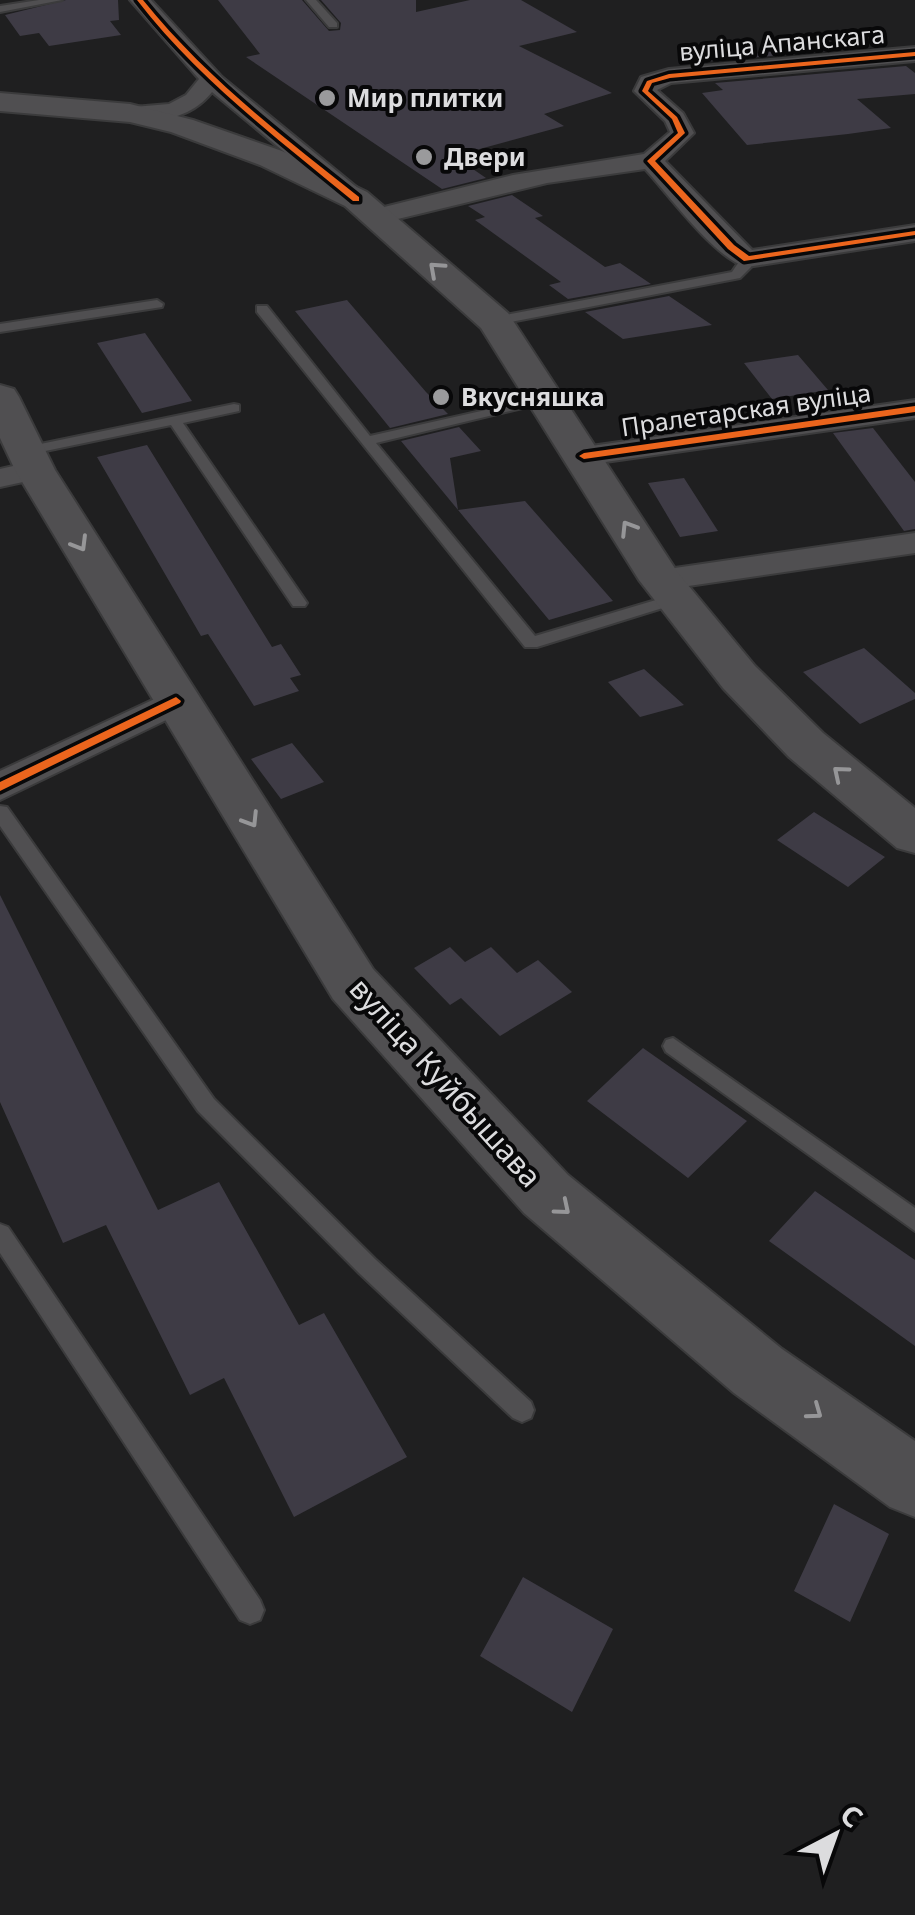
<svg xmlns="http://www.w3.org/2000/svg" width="915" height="1915" viewBox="0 0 915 1915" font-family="'Noto Sans',sans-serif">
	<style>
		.building { fill: #3e3b45 }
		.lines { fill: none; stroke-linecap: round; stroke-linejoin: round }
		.lane-casing { stroke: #3b3b3c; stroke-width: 4 }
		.street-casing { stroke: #3b3b3c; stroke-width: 4 }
		.secondary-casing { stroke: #3b3b3c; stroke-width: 4 }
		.lane { fill: #504f51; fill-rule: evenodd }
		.street { fill: #504f51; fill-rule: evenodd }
		.secondary { fill: #504f51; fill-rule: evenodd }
		.cycleway-casing { stroke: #080809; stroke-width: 7 }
		.cycleway { fill: #eb651d; fill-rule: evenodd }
		.oneway { stroke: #969698 }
		.poi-dot { fill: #9a9a9c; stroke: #080809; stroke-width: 4 }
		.labels { text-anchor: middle; stroke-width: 8; stroke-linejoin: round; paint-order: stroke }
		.far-street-label { font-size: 25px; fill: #dcdcde; stroke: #080809 }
		.far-poi-label { font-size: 25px; font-weight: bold; fill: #dcdcde; stroke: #080809; text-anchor: start }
		.street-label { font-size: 30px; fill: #dcdcde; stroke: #080809 }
	</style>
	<rect width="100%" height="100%" fill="#1f1f20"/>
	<path class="building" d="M66 0H118L119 20 110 21 121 35 49 46 39 33 20 36 5 15Z
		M218 0H302L329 31 340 30 341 23 321 0H416V12L470 0H521L577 32 519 46 612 93 544 114 564 126 454 156 486 178 442 189 246 57 260 54Z
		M813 45 820 51 883 46 691 63Z
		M906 66 915 73V94L857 99 891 128 848 134 747 145 702 93 723 90 715 83Z
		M512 195 543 216 535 218 605 267 620 263 651 284 568 299 549 285 561 282 475 220 485 217 468 206Z
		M669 296 712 325 623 339 585 312Z
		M347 300 426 392 448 414 390 428 295 311Z
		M145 333 192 401 142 413 97 343Z
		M798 355 828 390 772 399 744 363Z
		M459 427 481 451 450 458 458 510 525 501 613 601 549 620 401 441Z
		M873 428 915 482V529L904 531 833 433Z
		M147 445 272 647 281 644 301 675 290 678 299 691 254 706 208 634 201 636 97 457Z
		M684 478 718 531 680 537 648 483Z
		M864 648 915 693V699L860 724 803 672Z
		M644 669 684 705 640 717 608 682Z
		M292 743 324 782 281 799 251 759Z
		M814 812 885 857 848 887 777 840Z
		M0 895 158 1210 219 1182 299 1325 324 1313 407 1457 294 1517 224 1378 190 1395 106 1225 63 1243 0 1102Z
		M450 947 465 962 491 947 517 973 538 960 572 992 500 1036 461 998 450 1005 414 968Z
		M643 1048 747 1121 688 1178 587 1101Z
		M815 1191 915 1260V1346L769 1241Z
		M834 1504 889 1534 850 1622 794 1591Z
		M523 1577 613 1629 572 1712 480 1656Z"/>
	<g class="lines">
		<defs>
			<path id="lane" d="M39 0H62L0 12V6Z
				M306 0H316L337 23V27H329Z
				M747 255 753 259 751 267 740 278 495 325 488 321 495 317 732 272 743 256Z
				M157 300 163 304 162 307 0 332V324Z
				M257 306H267L370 436 552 395V401L376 443 535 636 676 594 682 596V602L537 647H525L257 312Z
				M234 404 239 405V411L183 423 307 603 305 606H293L171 425 26 455 19 451 26 447Z
				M0 806 7 807 214 1099 375 1259 531 1402 534 1410 531 1418 522 1422 513 1418 359 1273 198 1111 0 826Z
				M673 1038 915 1208V1231L666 1052 663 1046 666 1040Z
				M0 1224 8 1227 260 1600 264 1610 260 1620 250 1624 240 1620 0 1253Z"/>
			<path id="street" d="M130 0H151L222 77 365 194 369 199 365 204H347L212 92C192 118 154 126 122 118L118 113 122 108 169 104 186 95 199 79Z
				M915 47V61L671 83 657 90 683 113 694 133 665 161 752 250 915 225V241L747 267C715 259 669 195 645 169L547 183 377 224 364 216 368 211 513 175 644 154 670 132 665 121 634 91 641 77 669 69Z
				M915 400V418L584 465 573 463 569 456 573 449 584 447Z
				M35 461 46 463 51 470 46 477 0 487V469Z
				M915 533V553L661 590 649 587 644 580 649 573 661 570Z
				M176 689 189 693 194 701 189 709 0 800V771Z"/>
			<path id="secondary" d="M0 93 130 104 193 120 282 151 367 192 508 313 678 573 755 666 823 733 915 808V853L897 848 789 757 723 688 639 580 481 328 345 206 260 165 171 132 130 122 0 111Z
				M0 385 14 389 19 397 55 470 373 969 568 1175 782 1349 915 1441V1517L890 1507 734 1393 524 1213 333 999 15 470 0 438Z"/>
		</defs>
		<use href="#lane" class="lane-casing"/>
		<use href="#street" class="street-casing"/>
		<use href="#secondary" class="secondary-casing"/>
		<use href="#lane" class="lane"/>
		<use href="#street" class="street"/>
		<use href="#secondary" class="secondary"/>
		<defs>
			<path id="cycleway" d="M137 0H143C205 77 282 136 359 197V201H353C277 138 198 79 137 0Z
				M915 52V56L670 78 652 83 648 91 677 117 685 133 655 161 734 245 749 256 915 231V235L744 261 728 249 647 161 678 133 672 119 642 91 647 81 669 74Z
				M915 406V412L584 459 579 456 584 453Z
				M176 697 181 701 180 703 0 791V782Z"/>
		</defs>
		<use href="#cycleway" class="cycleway-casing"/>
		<use href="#cycleway" class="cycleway"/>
	</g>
	<defs><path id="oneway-chevron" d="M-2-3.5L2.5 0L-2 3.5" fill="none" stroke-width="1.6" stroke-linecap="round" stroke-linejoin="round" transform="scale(2.5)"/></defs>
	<g class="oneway">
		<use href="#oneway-chevron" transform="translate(436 269) rotate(-138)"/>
		<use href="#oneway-chevron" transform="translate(628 528) rotate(-122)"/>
		<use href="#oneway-chevron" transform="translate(80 544) rotate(59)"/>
		<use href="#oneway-chevron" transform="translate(840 773) rotate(-140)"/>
		<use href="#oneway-chevron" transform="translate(251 820) rotate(58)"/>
		<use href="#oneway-chevron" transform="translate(563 1208) rotate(40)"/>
		<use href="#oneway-chevron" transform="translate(815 1412) rotate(36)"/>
	</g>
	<g class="poi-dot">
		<circle cx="327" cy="98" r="10"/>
		<circle cx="424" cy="157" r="10"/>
		<circle cx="441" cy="397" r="10"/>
	</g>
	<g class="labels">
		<g class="far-street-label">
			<text transform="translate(782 43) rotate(-5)" y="9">вуліца Апанскага</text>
			<text transform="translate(746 410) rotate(-8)" y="9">Пралетарская вуліца</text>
		</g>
		<g class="far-poi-label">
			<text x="347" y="107">Мир плитки</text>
			<text x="444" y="166">Двери</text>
			<text x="461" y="406">Вкусняшка</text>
		</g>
		<g class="street-label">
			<text transform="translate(445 1083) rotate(48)" y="10">вуліца Куйбышава</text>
		</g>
	</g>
	<g transform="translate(835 1835) rotate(41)" stroke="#080809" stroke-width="8" paint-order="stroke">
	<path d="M0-8L18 38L0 25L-18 38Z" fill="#dcdcde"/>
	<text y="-15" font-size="28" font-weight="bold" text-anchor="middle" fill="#dcdcde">С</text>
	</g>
</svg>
